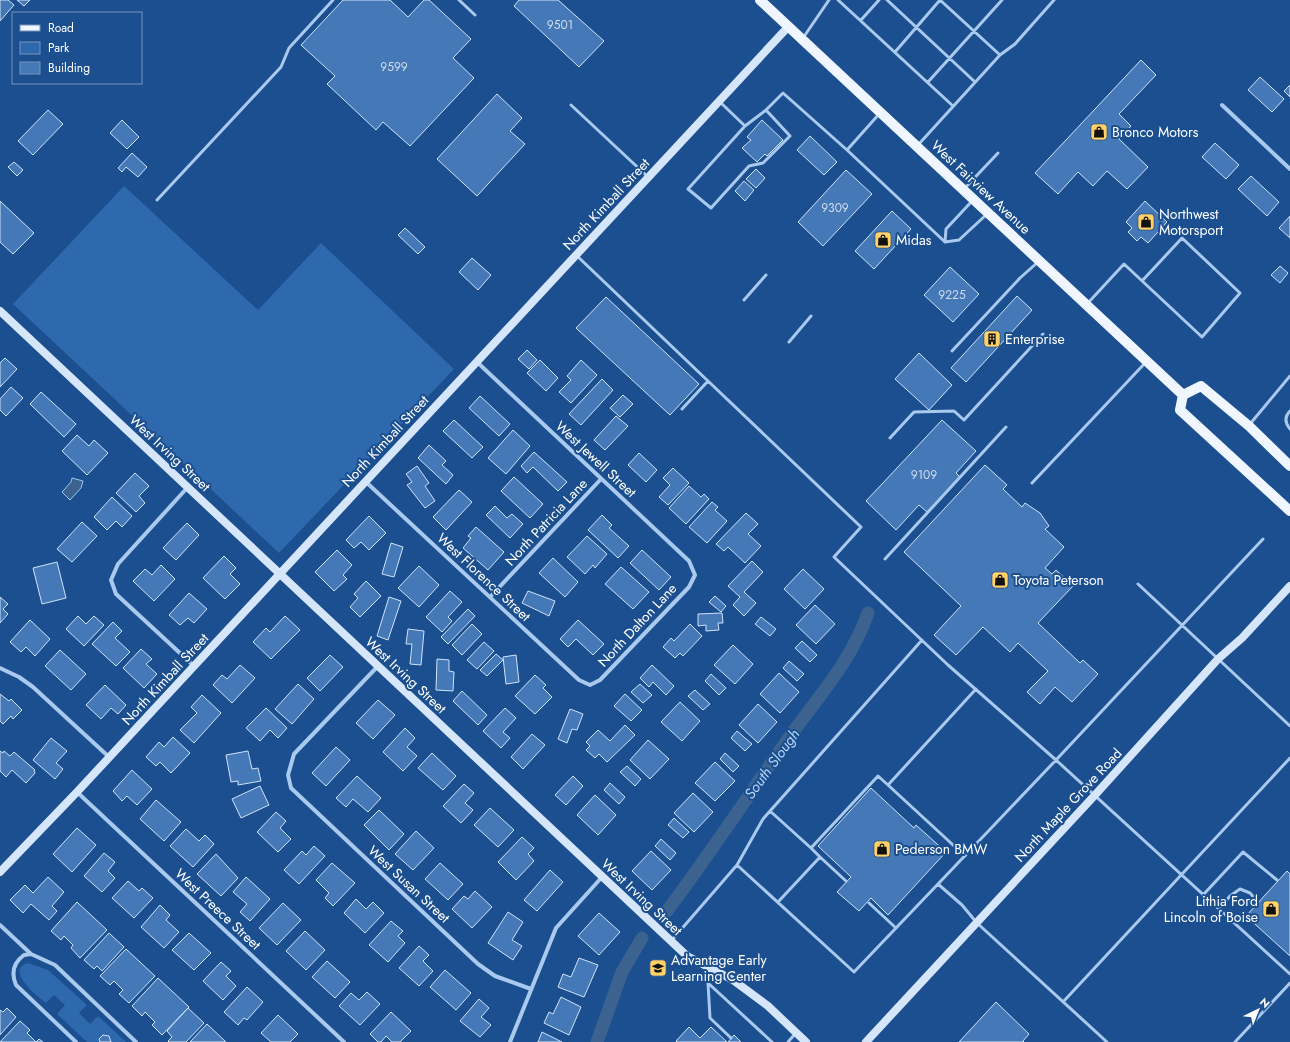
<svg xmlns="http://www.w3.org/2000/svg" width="1290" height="1042" viewBox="0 0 1290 1042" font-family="Jost,sans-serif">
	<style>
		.green { fill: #2e69ad }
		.water { fill: #3c6290; stroke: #9cc4f0 }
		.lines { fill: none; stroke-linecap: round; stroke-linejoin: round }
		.canal { stroke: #3c6290; stroke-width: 13 }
		.building { fill: #4478b7; stroke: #cfe3fa }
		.lane { stroke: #a9c9ee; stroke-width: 3 }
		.street { stroke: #a9c9ee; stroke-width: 4 }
		.secondary { stroke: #d6e6fa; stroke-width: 8 }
		.primary { stroke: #f0f6ff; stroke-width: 10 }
		.labels { text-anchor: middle; stroke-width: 4; stroke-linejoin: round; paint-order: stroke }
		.number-label { font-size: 12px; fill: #d0dded }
		.poi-label { font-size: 14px; fill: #fff; stroke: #1b4f8f; text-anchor: start }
		.street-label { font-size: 14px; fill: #fff; stroke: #1b4f8f }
		.water-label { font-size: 15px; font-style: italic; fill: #b5d3f5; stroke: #1b4f8f }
	</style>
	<rect width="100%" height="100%" fill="#1b4f8f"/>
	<path class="green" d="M124 186 258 310 321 243 454 369 279 553 13 304Z
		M28 963 48 970 87 1005 79 1013 90 1024 98 1016 126 1042H87L57 1014 65 1005 54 995 46 1003C38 997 4 970 28 963Z"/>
	<path class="water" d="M72 478 83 481 81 488 70 500 62 492 71 482Z"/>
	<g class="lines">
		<path class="canal" d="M667 911C709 855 748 796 788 739 818 697 851 662 868 613
			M597 1042 622 972 642 938"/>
	</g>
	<path class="building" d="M0 0H8L14 5 0 21Z
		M17 0H30L24 6Z
		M343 0H390L408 17 424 0H429L471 39 453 58 474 78 410 146 383 122 376 130 327 84 335 76 301 45Z
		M519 0H558L604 41 579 67 514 6Z
		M1141 60 1156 75 1119 114 1131 126 1119 139 1148 167 1127 189 1107 171 1093 186 1078 172 1058 194 1035 173Z
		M1260 77 1284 99 1272 112 1248 90Z
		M1290 85V97L1284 91Z
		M497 94 522 118 510 131 525 144 477 196 437 159Z
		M48 110 63 124 33 155 18 141Z
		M122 120 139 137 127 149 110 133Z
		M762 120 783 140 767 156 765 154 757 162 742 148 751 140 747 137Z
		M810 136 837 162 824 175 797 150Z
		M1215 143 1239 165 1226 179 1202 157Z
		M132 153 147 167 138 177 126 167 122 172 118 168Z
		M14 162 23 170 17 176 8 167Z
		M756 169 765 178 756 188 746 179Z
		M846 170 872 194 823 246 798 222Z
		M1251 176 1279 202 1267 216 1238 189Z
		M744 181 754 190 745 201 735 191Z
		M0 201 34 233 13 254 0 242Z
		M1145 201 1167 222 1148 243 1141 237 1137 241 1128 232 1132 228 1126 222Z
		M892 211 911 229 874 269 855 251Z
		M1290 216V238L1279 228Z
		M405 228 425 247 418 254 398 235Z
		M472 258 491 275 478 290 459 272Z
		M1280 266 1288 273 1280 283 1271 275Z
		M950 267 979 294 953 322 924 295Z
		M1017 296 1032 310 966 382 951 368Z
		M606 297 699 384 670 415 576 328Z
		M527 350 537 360 529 369 518 359Z
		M919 353 952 385 929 410 895 379Z
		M5 358 17 369 0 387V363Z
		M540 360 558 378 546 391 527 373Z
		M581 360 597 375 571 403 559 392 571 380 567 376Z
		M602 379 613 390 581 425 569 414Z
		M11 387 23 398 6 416 0 410V399Z
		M41 392 76 424 64 437 30 404Z
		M623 395 633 404 620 417 610 408Z
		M480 396 510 424 499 436 469 408Z
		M616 416 628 426 605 450 594 440Z
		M454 420 483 447 472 458 443 431Z
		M942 420 976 451 956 473 960 477 927 512 919 505 896 530 866 501Z
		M513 430 530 446 506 474 488 458Z
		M77 435 89 446 94 440 108 453 87 475 62 451Z
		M429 445 446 461 442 465 453 475 446 484 418 458Z
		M534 452 567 482 558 491 533 467 527 473 521 466Z
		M639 453 657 470 646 482 628 465Z
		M985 465 1007 485 1003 489 1022 507 1025 503 1040 513 1049 526 1045 529 1064 547 1045 568 1052 574 1056 570 1073 586 1038 623 1080 663 1083 660 1098 674 1072 702 1055 687 1040 704 1027 692 1048 671 1018 643 1010 652 983 627 956 655 934 635 961 606 904 552Z
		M417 466 429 483 425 486 435 501 425 508 407 485 412 482 406 474Z
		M673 468 689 483 668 505 659 497 670 485 663 478Z
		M135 473 149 486 139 496 145 503 136 512 116 493Z
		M514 477 543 504 530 518 501 491Z
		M689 486 701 497 704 494 709 499 686 524 669 508Z
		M459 490 472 502 446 530 433 517Z
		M112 497 132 516 122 527 116 521 107 530 94 517Z
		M712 502 718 507 715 510 727 521 707 543 689 527Z
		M495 506 507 518 512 514 523 524 510 538 486 515Z
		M746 513 758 524 748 534 761 546 745 563 728 547 724 551 716 544Z
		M602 515 612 525 609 528 629 546 618 558 588 530Z
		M369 516 386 533 369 550 361 542 354 548 346 540Z
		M82 522 97 536 72 562 57 549Z
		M187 523 199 535 176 560 163 548Z
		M476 527 504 552 488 570 463 548 471 538 468 536Z
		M587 536 607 554 595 568 593 565 585 574 567 557Z
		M391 543 403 547 394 577 382 574Z
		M337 550 352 565 343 575 347 579 334 591 315 572Z
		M642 550 671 577 659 590 630 563Z
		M224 556 236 568 230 574 240 584 225 599 203 578Z
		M553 558 578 582 565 597 539 573Z
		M752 561 763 572 744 592 756 603 744 616 733 605 740 597 728 586Z
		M57 562 66 598 42 604 33 568Z
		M161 565 175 579 154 601 133 581 145 569 152 575Z
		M419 566 439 585 419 607 398 588Z
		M621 567 649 592 633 609 605 584Z
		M803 569 824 589 805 609 784 589Z
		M366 581 381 596 360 617 350 607 358 598 354 594Z
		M450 591 462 602 448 617 452 621 442 632 426 617Z
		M528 591 555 601 549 616 522 603Z
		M189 593 207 609 194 623 188 618 180 625 169 615Z
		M715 596 726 606 721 612 709 602Z
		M0 597 8 604 3 609 8 614 0 623Z
		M389 597 401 601 388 640 377 636Z
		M815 605 835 624 816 644 796 625Z
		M468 609 475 616 448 644 441 637Z
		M722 613 723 623H718L719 630 706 631V625L698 626V614Z
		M78 616 86 624 94 616 104 625 84 646 66 629Z
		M285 616 300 630 271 659 253 642 266 628 270 632Z
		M761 617 776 629 770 636 755 624Z
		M30 620 50 639 35 656 26 647 21 652 10 642Z
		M578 620 604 644 593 655 576 639 568 647 560 639Z
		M113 622 122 631 115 638 130 652 116 666 92 644Z
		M472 624 482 634 462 655 452 645Z
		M690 624 702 636 683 656 680 653 675 658 663 647 671 638 674 641Z
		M408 629 424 631 421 665 410 664 412 644H406Z
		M802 641 817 655 810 662 795 648Z
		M484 642 494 651 477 669 467 660Z
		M733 645 753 664 735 684 714 665Z
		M141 649 152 659 146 664 157 674 144 688 123 668Z
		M60 650 86 674 71 690 45 666Z
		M496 654 503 660 487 676 480 670Z
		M330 655 343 667 320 691 307 678Z
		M516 655 519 682 506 684 503 657Z
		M437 659 449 660V671L454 672 453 691 436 690Z
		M789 661 804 674 797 681 783 668Z
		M240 665 255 678 232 703 213 685 222 675 227 679Z
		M652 665 674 686 666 695 653 682 649 687 640 678Z
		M779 673 799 692 780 713 760 694Z
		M711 674 726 688 719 695 705 681Z
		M535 675 546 685 543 688 552 697 535 714 515 696Z
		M298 684 314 699 292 724 275 709Z
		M640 684 652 695 643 703 631 692Z
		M105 685 126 705 118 714 111 708 101 719 86 705Z
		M695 690 710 704 703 710 688 696Z
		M462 691 487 715 478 725 453 701Z
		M0 694 9 701 11 699 22 710 13 719 11 716 3 724 0 721Z
		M625 694 642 710 631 721 614 706Z
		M202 695 221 713 194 743 180 730 197 713 191 707Z
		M378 700 395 715 373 739 356 723Z
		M680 702 700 721 682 741 661 722Z
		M758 704 777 722 758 743 739 725Z
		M266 708 287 728 278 738 270 730 260 741 246 728Z
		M505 708 516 718 503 732 510 738 501 748 483 731Z
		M570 709 583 714 577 730 572 729 567 743 558 739Z
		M625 725 635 735 607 762 599 754 595 758 586 750 590 746 586 742 598 730 610 741Z
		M405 728 415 738 407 747 417 756 403 771 383 752Z
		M737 731 752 744 745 751 731 738Z
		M532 734 545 745 523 769 511 757Z
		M173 737 190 753 171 773 160 762 156 766 146 757 159 742 164 747Z
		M51 738 67 751 56 763 63 769 55 779 33 760Z
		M648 740 669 759 650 779 630 760Z
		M336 747 350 760 326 786 312 773Z
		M0 751 3 753 4 751 10 756 14 752 35 770 34 771 35 773 26 783 12 770 6 777 0 771Z
		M248 751 252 769 258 768 261 781 238 785V781L231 782 226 755Z
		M432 753 456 776 443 790 418 768Z
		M725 753 739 766 733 772 720 759Z
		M715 762 735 781 715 801 695 783Z
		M627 766 641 779 635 786 620 772Z
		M132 770 152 789 137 805 127 796 122 801 113 791Z
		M357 776 381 798 368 812 353 799 346 807 336 798Z
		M573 776 583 786 566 805 555 795Z
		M610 783 625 797 619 804 604 790Z
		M464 784 474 793 465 803 473 810 461 823 443 806Z
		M260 786 269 805 241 818 232 799Z
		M871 788 914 828 916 825 946 852 888 915 871 898 859 911 837 892 851 877 818 846Z
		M693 793 713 812 694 832 674 813Z
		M595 795 616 815 598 835 577 815Z
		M156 800 181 822 164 841 140 819Z
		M490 808 514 830 498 847 474 825Z
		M379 810 404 834 389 850 364 825Z
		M276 812 286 821 280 828 291 839 278 852 257 832Z
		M674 818 689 832 683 838 668 825Z
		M77 828 96 845 72 872 53 854Z
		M186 829 199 841 205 835 214 844 193 867 170 846Z
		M416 831 434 848 413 870 395 854Z
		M522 837 534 848 528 854 534 861 516 880 498 862Z
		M661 839 676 853 670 860 655 846Z
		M314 846 325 856 299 884 284 870 302 851 306 855Z
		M651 851 671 870 652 890 632 871Z
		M104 853 115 862 108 871 115 878 102 892 84 876Z
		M216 854 238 878 221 896 197 874Z
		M332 863 355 883 333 906 325 898 329 893 316 880Z
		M440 863 463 884 448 900 425 879Z
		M550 870 563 882 537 911 524 900Z
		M1287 871 1290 874V956L1246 916Z
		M48 877 64 892 52 906 57 911 49 920 31 904 23 913 10 900 25 885 33 893Z
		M246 877 270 899 250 921 240 912 247 904 233 892Z
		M128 881 139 891 142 888 153 898 134 918 112 898Z
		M475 891 492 907 472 928 452 909 464 896 468 899Z
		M356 899 366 909 373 902 384 913 365 933 344 913Z
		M77 902 107 930 80 958 71 948 73 945 64 936 61 940 51 931Z
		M283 903 301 920 277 945 259 928Z
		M160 905 170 915 166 920 179 932 164 948 141 927Z
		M508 912 523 922 512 940 522 946 513 960 488 943Z
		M599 913 620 932 599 955 578 936Z
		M391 921 403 931 398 936 405 943 388 962 369 945Z
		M305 931 325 950 306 970 286 951Z
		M109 933 124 947 102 971 97 966 94 969 84 960Z
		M189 933 211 953 194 970 172 950Z
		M419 946 429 955 423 961 433 971 419 986 399 968Z
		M126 949 155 976 129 1003 119 994 123 990 114 981 110 985 100 976Z
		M579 958 598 965 584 997 558 987 563 974 571 977Z
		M327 961 350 982 335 998 312 977Z
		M221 962 231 971 226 976 236 986 223 1000 203 981Z
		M445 970 471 993 456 1010 430 987Z
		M158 978 189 1007 162 1035 152 1025 155 1022 145 1012 142 1016 132 1006Z
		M247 987 263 1002 247 1020 244 1018 238 1025 224 1012Z
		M367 992 380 1004 360 1025 339 1006 351 993 359 1000Z
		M561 997 581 1007 569 1035 544 1023 549 1012 553 1014Z
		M479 999 489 1008 481 1017 491 1025 480 1037 460 1021Z
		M996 1002 1029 1034 1023 1041 1024 1042H959Z
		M7 1008 16 1017 0 1035V1010L3 1012Z
		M188 1008 204 1023 186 1042H169L168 1041 172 1037 167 1031Z
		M391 1012 411 1031 400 1042H392L386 1036 381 1042H378L370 1034Z
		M278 1015 298 1034 290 1042H271L261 1033Z
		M20 1021 30 1030 27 1033 36 1042 39 1039 43 1042H0Z
		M207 1024 226 1042H190Z
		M689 1027 700 1038 711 1027 727 1042H677L676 1041Z
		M542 1032 562 1042H538Z
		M103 1035 109 1036 111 1042H100L99 1039Z
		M734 1035 741 1042H728Z"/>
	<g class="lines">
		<path class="lane" d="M459 0 475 15
			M838 0 953 106
			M887 0 975 82
			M861 20 879 0
			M803 38 829 0
			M895 52 940 0
			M1000 55 1015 44 1054 0
			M928 82 1002 0
			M719 101 745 126 688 189 711 208 749 166 763 163 790 136 766 110 783 93 847 150 880 113
			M571 105 648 177
			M745 126 766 110
			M918 145 1000 55 940 0
			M847 150 945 242
			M964 189 998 153
			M157 200 281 67 289 48 333 0
			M945 242 959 240 987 214
			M945 242 946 229 973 200
			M576 255 708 381 682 409
			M744 300 766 275
			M1087 304 1124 264 1202 337 1240 293 1182 238 1142 281
			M789 342 811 316
			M952 351 1020 278 1038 262
			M708 381 861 527 834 557 948 665 1056 760 1263 539
			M1290 411C1284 417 1285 423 1290 429
			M1250 424 1290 376
			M890 438 914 412 954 411 964 420 1043 334
			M1032 483 1146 362
			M885 559 1006 427
			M1138 584 1290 726
			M888 785 965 856
			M770 811 811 848
			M820 857 846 881
			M737 865 763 819 922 640
			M938 884 1056 760 1290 974
			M1203 895 1243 852 1277 880
			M778 902 820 857 811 848 878 776 888 785 976 689
			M869 903 896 928
			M1219 909 1230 896 1240 889 1250 893 1258 902
			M672 940 737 865 854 972 938 884 962 905 977 923 1107 1042
			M709 970 708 983 772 1042
			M708 983 710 1018 731 1038
			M1063 1002 1290 758
			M788 1042 795 1034
			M1235 1042 1290 983"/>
		<path class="street" d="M1222 105 1290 169
			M366 482 579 680 590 685 600 680 689 587 695 575 689 561 477 362
			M187 488 118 564 111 580 116 594 194 666
			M490 597 601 479
			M378 666 294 754 288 775 291 788 478 964 495 976 531 989
			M0 668 19 677 33 687 109 757
			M77 792 344 1042
			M0 925 31 954 55 965 136 1042
			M31 954 24 955C13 963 11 973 16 985L76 1042
			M510 1042 556 928 602 877"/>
		<path class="secondary" d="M0 311 687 956 733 980 768 1006 806 1042
			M0 872 77 792 788 27
			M866 1042 1095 795 1218 659 1242 638 1290 586"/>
		<path class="primary" d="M760 0 1183 395
			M1183 395 1180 410 1290 511
			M1183 395 1201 386 1249 426 1290 466"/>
	</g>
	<defs>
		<symbol id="shop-square" viewBox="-11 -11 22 22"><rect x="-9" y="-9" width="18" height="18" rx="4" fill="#ffd166" stroke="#1b4f8f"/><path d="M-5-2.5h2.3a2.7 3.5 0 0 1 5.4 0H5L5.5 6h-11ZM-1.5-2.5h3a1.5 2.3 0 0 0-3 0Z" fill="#111"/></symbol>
		<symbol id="building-square" viewBox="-11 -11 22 22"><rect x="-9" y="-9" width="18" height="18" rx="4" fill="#ffd166" stroke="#1b4f8f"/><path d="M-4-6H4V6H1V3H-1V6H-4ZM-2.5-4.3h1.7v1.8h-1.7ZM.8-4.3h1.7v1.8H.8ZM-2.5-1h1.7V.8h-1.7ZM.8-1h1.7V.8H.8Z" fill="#111"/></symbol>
		<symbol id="school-square" viewBox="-11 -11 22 22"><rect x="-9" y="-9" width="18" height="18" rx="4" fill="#ffd166" stroke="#1b4f8f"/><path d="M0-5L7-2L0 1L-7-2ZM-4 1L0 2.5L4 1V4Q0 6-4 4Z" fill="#111"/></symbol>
	</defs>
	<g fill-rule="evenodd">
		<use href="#shop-square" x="1089" y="122" width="20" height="20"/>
		<use href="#shop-square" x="1136" y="212" width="20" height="20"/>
		<use href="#shop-square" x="873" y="230" width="20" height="20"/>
		<use href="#building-square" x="982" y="329" width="20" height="20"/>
		<use href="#shop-square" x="990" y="570" width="20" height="20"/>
		<use href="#shop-square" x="872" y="839" width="20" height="20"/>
		<use href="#shop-square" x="1261" y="899" width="20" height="20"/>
		<use href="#school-square" x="648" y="958" width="20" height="20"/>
	</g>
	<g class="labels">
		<g class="number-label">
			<text x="560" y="29">9501</text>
			<text x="394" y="71">9599</text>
			<text x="835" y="212">9309</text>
			<text x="952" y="299">9225</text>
			<text x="924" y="479">9109</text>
		</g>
		<g class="poi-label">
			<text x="1112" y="137">Bronco Motors</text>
			<text x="1159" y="219">Northwest<tspan x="1159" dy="16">Motorsport</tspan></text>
			<text x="896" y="245">Midas</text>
			<text x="1005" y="344">Enterprise</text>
			<text x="1013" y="585">Toyota Peterson</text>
			<text x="895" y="854">Pederson BMW</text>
			<text x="1258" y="906" text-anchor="end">Lithia Ford<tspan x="1258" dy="16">Lincoln of Boise</tspan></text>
			<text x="671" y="965">Advantage Early<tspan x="671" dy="16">Learning Center</tspan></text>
		</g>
		<g class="street-label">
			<text transform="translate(981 187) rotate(43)" y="5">West Fairview Avenue</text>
			<text transform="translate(606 204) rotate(-47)" y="5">North Kimball Street</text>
			<text transform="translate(385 441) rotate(-47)" y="5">North Kimball Street</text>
			<text transform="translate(170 453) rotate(43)" y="5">West Irving Street</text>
			<text transform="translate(596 459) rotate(43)" y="5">West Jewell Street</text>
			<text transform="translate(546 522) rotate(-47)" y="5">North Patricia Lane</text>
			<text transform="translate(484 577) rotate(43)" y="5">West Florence Street</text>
			<text transform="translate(637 625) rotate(-47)" y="5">North Dalton Lane</text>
			<text transform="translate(406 675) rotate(43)" y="5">West Irving Street</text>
			<text transform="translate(165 679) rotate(-47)" y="5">North Kimball Street</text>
			<text transform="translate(1068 805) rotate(-47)" y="5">North Maple Grove Road</text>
			<text transform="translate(409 884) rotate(43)" y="5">West Susan Street</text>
			<text transform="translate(642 897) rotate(43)" y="5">West Irving Street</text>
			<text transform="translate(218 909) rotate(43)" y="5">West Preece Street</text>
		</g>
		<g class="water-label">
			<text transform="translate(772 764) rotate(-54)" y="5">South Slough</text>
		</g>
	</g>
	<rect x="12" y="12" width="130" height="72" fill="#1b4f8f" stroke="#7695bc"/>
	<rect x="20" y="25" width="20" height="6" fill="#f0f6ff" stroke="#7695bc"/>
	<text x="48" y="32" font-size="12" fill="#ffffff">Road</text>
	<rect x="20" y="42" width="20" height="12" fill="#2e69ad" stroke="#7695bc"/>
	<text x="48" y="52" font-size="12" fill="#ffffff">Park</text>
	<rect x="20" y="62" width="20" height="12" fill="#4478b7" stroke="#7695bc"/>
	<text x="48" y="72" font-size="12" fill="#ffffff">Building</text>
	<g transform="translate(1258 1010) rotate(43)" stroke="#1b4f8f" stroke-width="3" paint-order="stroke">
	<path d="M0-3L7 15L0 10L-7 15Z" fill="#ffffff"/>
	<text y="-6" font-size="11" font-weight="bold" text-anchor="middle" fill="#ffffff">N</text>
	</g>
</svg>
